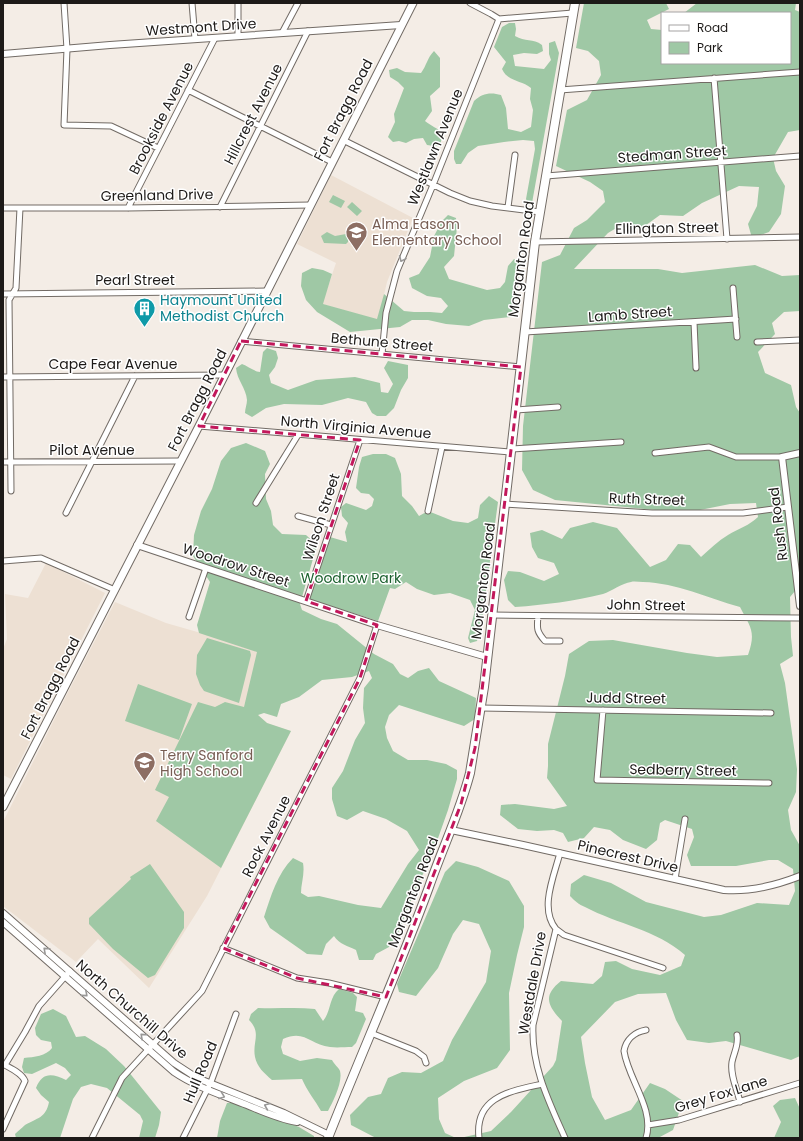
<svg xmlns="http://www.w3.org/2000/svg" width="803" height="1141" viewBox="0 0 803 1141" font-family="Poppins,sans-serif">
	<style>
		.built { fill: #ede0d3 }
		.green { fill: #9fc8a5 }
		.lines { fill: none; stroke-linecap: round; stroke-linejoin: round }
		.minor-casing { stroke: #726b65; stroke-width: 7 }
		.tertiary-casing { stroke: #726b65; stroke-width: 8 }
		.secondary-casing { stroke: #726b65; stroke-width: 9 }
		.primary-casing { stroke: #726b65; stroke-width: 10 }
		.minor { stroke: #fff; stroke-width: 5 }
		.tertiary { stroke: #fff; stroke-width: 6 }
		.secondary { stroke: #fff; stroke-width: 7 }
		.primary { stroke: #fff; stroke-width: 8 }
		.oneway { stroke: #999897 }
		.marked { fill: none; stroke: #c2185b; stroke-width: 3; stroke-dasharray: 8 5; stroke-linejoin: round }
		.labels { text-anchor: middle; stroke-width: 3; stroke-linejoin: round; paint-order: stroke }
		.street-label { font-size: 14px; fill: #1d1a18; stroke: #fff }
		.education-label { font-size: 14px; fill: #785e54; stroke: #fff; text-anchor: start }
		.culture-label { font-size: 14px; fill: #0d838f; stroke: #fff; text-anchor: start }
		.park-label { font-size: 14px; fill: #1c612f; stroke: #fff }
	</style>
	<rect width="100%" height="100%" fill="#f4ede6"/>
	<path class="built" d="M331 175 413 218 387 282 378 320 322 304 336 263 297 244Z
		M46 563 105 593 11 779 3 775V649L7 639 5 594 28 598Z
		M115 602 166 623 257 649 258 715 267 723 291 731 207 896 149 988 98 939 76 962 3 906V822L64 700Z"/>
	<path class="green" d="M584 3H666L669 9 647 20 651 29 662 30V63H790V13H684L697 3H796L795 10 800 12V130L788 132 773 158 776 171 785 186 781 214 769 232 752 238 748 224 757 206 759 187 739 186 702 203 683 216 660 215 642 228 623 224 608 233 574 269H658L682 273 755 265 782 276 800 275V311L784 312 772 323 775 334 758 352 765 373 791 385 796 407 800 413V585L790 597 791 637 793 656 780 664 785 683 797 769 796 792 788 810 791 830 800 846V1056L791 1060 726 1041 709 1043 687 1040 676 1020 666 993 638 994 615 1002 581 1037 585 1063 592 1097 605 1120 631 1110 650 1083 665 1089 683 1101 673 1130 658 1138H460L491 1131 511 1112 553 1066 556 1060 562 1021C548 1006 542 996 561 981L593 984 602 976 605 962 616 961 632 969 660 975 681 966 685 955C657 930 617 924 585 907 579 905 574 900 570 896L571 884 584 875 611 883 646 902 704 917 721 915 757 903 789 905 795 891 793 869 778 860H769L736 866H691L687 855 694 837 692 829 665 820 660 823 657 840 646 849 623 840 610 830 594 827 584 838 568 842 563 833 554 830 537 831 518 829 500 815 501 805 515 804 554 809 567 806 547 778 548 766V744L565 676 569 654 589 641 613 640 687 653 717 657 748 655C756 632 751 628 740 607 708 598 677 583 643 582 639 582 634 581 631 582 622 583 612 591 603 594 574 601 545 605 515 607L508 600 504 580 508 571 520 572 544 581 559 574 554 563 538 558 532 547 530 533 542 530 562 539 570 528 593 522 617 528 650 567 666 560 678 544 690 545 701 557C710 549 718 541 728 535 738 529 750 525 758 517L756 503 730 504 685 513 555 500 533 490 522 470 523 426 542 262 560 255 574 228 587 220 605 202 603 191 590 182 556 166 567 110 587 100 601 75 599 61 588 51 576 48Z
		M509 23H515L516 29 515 36C525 42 533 38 542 45L543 51 537 54 524 53 513 55 515 66 544 69 551 60 549 54V43L555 41 559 53 532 203H528L526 199 535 149 534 141 523 140 504 142 478 146 468 153 461 164H456L454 159V151L474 101C482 93 491 92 501 95L506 108 508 129 521 132 531 127 533 110 530 99 531 88C521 80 508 82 502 69L506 62 494 47 502 27Z
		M434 51 440 58V87L430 96 432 111 425 121C431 126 438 128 443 134L440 145 434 146 427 145 423 138 414 139 406 143 399 141 393 142 388 137 395 122 394 114 404 88 398 82 390 77 389 70 397 68 405 72 421 73C427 65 427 58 434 51Z
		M333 195 345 201 341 208 329 202Z
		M352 202 362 211 357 216 347 207Z
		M448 215 456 218 457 227 454 256 444 267 449 279 487 290 500 288 505 282 508 266 514 259 519 260C520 280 516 298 511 317L484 320 469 326 446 324 428 320H412L400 327 350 332 317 312 306 300 301 286 302 273 312 268 323 270 332 274 323 304 377 319 384 294 404 311 414 312H430L442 313 448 306 441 298 427 296 412 288 409 278 419 274 430 257 434 236 442 221Z
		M327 232 335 236 346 234 348 236V242L346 244 324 243 321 236Z
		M267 348 276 351 278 358 275 367 269 375 271 383 288 390 316 380 355 377 380 383 381 392 388 393 393 384 384 368 388 361 408 365V378L401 390 394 408 386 416H377L372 413 366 402 348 398 322 405 284 404 266 408 252 417 245 413C245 409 247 404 247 400 246 388 237 380 236 368L242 364C248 366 253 371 260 372L263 352Z
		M246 443 265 451 270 464 265 474 266 499 271 511 273 525 282 534 306 535 317 545 300 604 302 610 321 619 337 624 374 654 393 664 400 674 408 678 418 671 429 668 439 681 476 698 475 719 464 726 399 705 389 715 385 727 387 738 393 751 408 760H427L446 764 457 770V779L448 810 431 858 415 890 399 931 389 947 376 954 373 960H359L356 950C348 946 339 944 334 936L326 944 322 955 307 954 270 928 264 917C271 896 277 874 293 858L303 863C305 874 301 883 301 893L308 897 319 896 358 905 381 908 408 864 419 850 407 831 386 819 363 811 347 820 337 816 332 799V788L343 771 355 740 365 723 363 708 364 688 372 678 369 671 352 677 322 680 299 697 281 704 277 717 264 713 258 715 267 723 291 731 221 868 156 821 169 797 155 790 198 702 215 707 225 702 244 707 257 652 199 633 197 625 210 582 193 556 194 535 201 511 212 489 221 461 231 448Z
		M373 454H386L395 458 401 474 402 496 412 506 419 516 428 511 453 521 468 523 478 518 480 505 489 496 498 502 481 627 477 641 470 643 468 638 475 610 470 600 450 593 434 595 417 589 406 582 395 589 390 588 378 621 309 599 330 537 347 542 345 532 348 523 342 516 341 507 346 503 366 510 372 506 374 499 369 494 361 493 356 488 359 467 362 457Z
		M207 638 250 651 251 655 239 703 204 691 200 685 196 674 197 655Z
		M138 684 192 704 179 740 125 721Z
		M456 861 478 867 509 881 524 906V927L517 955 509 993 510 1050 497 1068 464 1081 438 1098 439 1119 445 1133 456 1138H376L351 1125 350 1115 368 1097 381 1094 388 1078 402 1072 421 1073 443 1061 452 1040 486 982 491 951 479 924 463 920 453 934 438 968 416 996 399 992 397 984 445 872Z
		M150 864 184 912V928L155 975 148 978 113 949 89 924V918L131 879 130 877Z
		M339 989 353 993 357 997 355 1011 363 1013 366 1019 356 1043 352 1047C345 1047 337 1048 330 1047 310 1045 305 1029 283 1039L281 1047 283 1054 300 1061 317 1058 332 1060C334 1064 339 1068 340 1071 343 1082 333 1102 328 1111H321C315 1100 307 1091 302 1079L272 1080C264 1073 257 1067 255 1057 252 1042 262 1033 249 1020L251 1014 258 1008C277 1009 296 1007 315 1009L323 1021C331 1012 329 997 339 989Z
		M53 1009 66 1016 76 1037 85 1036 106 1049 124 1066 161 1112 159 1125 155 1138H139L143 1121 140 1115 107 1088 91 1084 81 1087 73 1099 60 1138H16L15 1134C18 1131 22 1128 25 1125 37 1118 46 1118 49 1102L41 1095 36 1088C42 1072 52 1073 66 1080L71 1075 65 1068 56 1063 32 1074 24 1073 22 1067 24 1058C34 1057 46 1056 52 1048L51 1042 41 1040 36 1035 35 1028 41 1014Z
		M795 1098 800 1109V1138H774L781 1122 773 1106 780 1100Z
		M227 1103H236L246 1106 299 1127 314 1136V1138H217L220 1121Z"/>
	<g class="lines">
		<defs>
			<path id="minor" d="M64 3 67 49 64 125 111 126 158 148
				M192 3 195 39
				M238 3V36
				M470 3 491 14 499 19 573 13
				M282 33 298 3
				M714 78 727 239
				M188 90 332 162
				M560 90 800 72
				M343 140 450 193 470 201 492 206 540 212
				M546 176 800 156
				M220 207 308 31
				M508 207 515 155
				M3 208H128L310 205
				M128 208 215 38
				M535 242 800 237
				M733 288 737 337
				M3 294 267 291
				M694 322 696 368
				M525 332 736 319
				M241 341 521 367
				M757 342 800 340
				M382 354 386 313 397 271 433 185 499 19
				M3 377 224 375
				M516 410 558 407
				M199 426 511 452
				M512 449 621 442
				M655 453 709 447 736 457H782
				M3 462 180 461
				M11 491 9 300 16 288 20 208
				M256 503 298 435
				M505 504 652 513H743L788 507
				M428 511 442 447
				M66 513 135 376
				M298 516 331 525
				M3 561 41 558 115 590
				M306 601 360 440
				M492 615 800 618
				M538 616C537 628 536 631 545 641H560
				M189 617 206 568
				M481 708 771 713
				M603 710 597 780 769 783
				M560 853C554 876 539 909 556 929L533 1025C531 1066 549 1102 565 1138
				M675 879 685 819
				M556 929 564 935 663 968
				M223 948 297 978 329 983 386 997
				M646 1030C635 1032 626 1039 624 1051 628 1079 655 1109 646 1138
				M371 1033 416 1051 424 1057 426 1063
				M737 1035C739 1045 734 1052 732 1062 730 1075 737 1089 740 1102
				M3 1064C10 1068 22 1073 25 1081L3 1129
				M5 1065 25 1032 39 1006 70 971
				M648 1125 679 1120 800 1083
				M92 1138 122 1078 202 991 360 678 377 625
				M183 1138 211 1082 236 1014
				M479 1138C474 1096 512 1091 542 1084"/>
			<path id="tertiary" d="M3 54 110 45 401 25
				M800 453 782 457 800 606
				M137 545 377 625 487 657
				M451 830 523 845 724 890C749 892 777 885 800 876
				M3 913 174 1063 197 1078 284 1113 329 1135
				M3 922 174 1072C196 1087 222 1095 247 1105 264 1112 279 1119 297 1122"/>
			<path id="secondary" d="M3 807 199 426 413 3"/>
			<path id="primary" d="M328 1138C361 1054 398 972 429 887 442 849 460 812 470 773L484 687 535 242 575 3"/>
		</defs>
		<use href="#minor" class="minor-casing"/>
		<use href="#tertiary" class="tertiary-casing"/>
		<use href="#secondary" class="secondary-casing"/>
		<use href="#primary" class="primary-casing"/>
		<use href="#minor" class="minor"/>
		<use href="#tertiary" class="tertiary"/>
		<use href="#secondary" class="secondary"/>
		<use href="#primary" class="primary"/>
	</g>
	<defs><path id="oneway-chevron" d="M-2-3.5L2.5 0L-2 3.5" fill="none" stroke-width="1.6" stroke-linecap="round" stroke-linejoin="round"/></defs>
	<g class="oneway">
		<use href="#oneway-chevron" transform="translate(402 259) rotate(114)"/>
		<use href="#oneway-chevron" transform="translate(46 950) rotate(-138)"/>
		<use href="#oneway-chevron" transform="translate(85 994) rotate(41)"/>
		<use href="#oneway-chevron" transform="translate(143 1036) rotate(-138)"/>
		<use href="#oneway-chevron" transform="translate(222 1096) rotate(21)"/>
		<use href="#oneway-chevron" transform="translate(267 1106) rotate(-157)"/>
	</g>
	<path class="marked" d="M241 341 521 367 475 748 461 804 386 997 297 978 223 948 360 678 377 625 306 601 360 440 199 426Z"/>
	<defs>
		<symbol id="school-pin" viewBox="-11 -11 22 30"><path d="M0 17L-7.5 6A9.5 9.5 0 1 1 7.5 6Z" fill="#8d6e63" stroke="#fff"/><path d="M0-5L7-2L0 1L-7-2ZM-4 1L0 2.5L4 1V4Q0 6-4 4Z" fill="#fff"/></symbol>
		<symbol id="building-pin" viewBox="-11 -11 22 30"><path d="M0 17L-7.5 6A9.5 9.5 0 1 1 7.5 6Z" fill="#0f9aa8" stroke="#fff"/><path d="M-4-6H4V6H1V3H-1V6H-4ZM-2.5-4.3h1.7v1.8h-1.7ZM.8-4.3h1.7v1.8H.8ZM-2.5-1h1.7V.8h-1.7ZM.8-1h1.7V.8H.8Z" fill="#fff"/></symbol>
	</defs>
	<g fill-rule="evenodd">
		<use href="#school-pin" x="344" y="220" width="25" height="34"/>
		<use href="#building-pin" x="132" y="296" width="25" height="34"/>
		<use href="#school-pin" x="132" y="750" width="25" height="34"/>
	</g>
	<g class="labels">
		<g class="street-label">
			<text transform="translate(201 27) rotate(-4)" y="5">Westmont Drive</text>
			<text transform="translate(343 110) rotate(-63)" y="5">Fort Bragg Road</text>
			<text transform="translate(253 114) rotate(-63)" y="5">Hillcrest Avenue</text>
			<text transform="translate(161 118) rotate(-63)" y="5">Brookside Avenue</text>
			<text transform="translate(435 147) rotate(-68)" y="5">Westlawn Avenue</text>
			<text transform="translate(672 154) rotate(-4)" y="5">Stedman Street</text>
			<text transform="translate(157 195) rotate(-1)" y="5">Greenland Drive</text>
			<text transform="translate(667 228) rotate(-1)" y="5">Ellington Street</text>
			<text transform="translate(521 259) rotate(-82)" y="5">Morganton Road</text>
			<text x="135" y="285">Pearl Street</text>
			<text transform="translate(630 314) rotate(-4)" y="5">Lamb Street</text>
			<text transform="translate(382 342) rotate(5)" y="5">Bethune Street</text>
			<text x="113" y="369">Cape Fear Avenue</text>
			<text transform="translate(197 400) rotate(-63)" y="5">Fort Bragg Road</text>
			<text transform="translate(356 427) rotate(5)" y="5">North Virginia Avenue</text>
			<text x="92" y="455">Pilot Avenue</text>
			<text transform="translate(647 499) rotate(2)" y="5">Ruth Street</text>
			<text transform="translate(321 517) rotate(-72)" y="5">Wilson Street</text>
			<text transform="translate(778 524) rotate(-97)" y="5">Rush Road</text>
			<text transform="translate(236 565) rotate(18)" y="5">Woodrow Street</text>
			<text transform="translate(483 581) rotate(-83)" y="5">Morganton Road</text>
			<text transform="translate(646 605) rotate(1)" y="5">John Street</text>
			<text transform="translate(50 688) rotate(-63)" y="5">Fort Bragg Road</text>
			<text transform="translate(626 698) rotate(1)" y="5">Judd Street</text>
			<text transform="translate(683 770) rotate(1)" y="5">Sedberry Street</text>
			<text transform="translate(266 836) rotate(-63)" y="5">Rock Avenue</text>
			<text transform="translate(628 856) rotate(13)" y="5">Pinecrest Drive</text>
			<text transform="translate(413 892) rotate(-69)" y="5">Morganton Road</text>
			<text transform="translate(532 983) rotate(-80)" y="5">Westdale Drive</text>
			<text transform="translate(132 1009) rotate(41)" y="5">North Churchill Drive</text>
			<text transform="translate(200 1072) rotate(-67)" y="5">Hull Road</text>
			<text transform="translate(721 1094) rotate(-17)" y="5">Grey Fox Lane</text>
		</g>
		<g class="education-label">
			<text x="372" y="229">Alma Easom<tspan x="372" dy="16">Elementary School</tspan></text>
			<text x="160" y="760">Terry Sanford<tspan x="160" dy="16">High School</tspan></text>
		</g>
		<g class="culture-label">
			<text x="160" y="305">Haymount United<tspan x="160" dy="16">Methodist Church</tspan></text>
		</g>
		<g class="park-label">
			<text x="351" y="583">Woodrow Park</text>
		</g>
	</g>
	<rect width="803" height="1141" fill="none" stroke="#1d1a18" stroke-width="8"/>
	<rect x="661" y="12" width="130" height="52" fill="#ffffff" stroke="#a5a3a3"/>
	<rect x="669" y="25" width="20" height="6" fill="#ffffff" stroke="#a5a3a3"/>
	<text x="697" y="32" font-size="12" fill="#1d1a18">Road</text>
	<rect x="669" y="42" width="20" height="12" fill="#9fc8a5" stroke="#a5a3a3"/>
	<text x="697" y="52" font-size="12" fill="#1d1a18">Park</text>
</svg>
